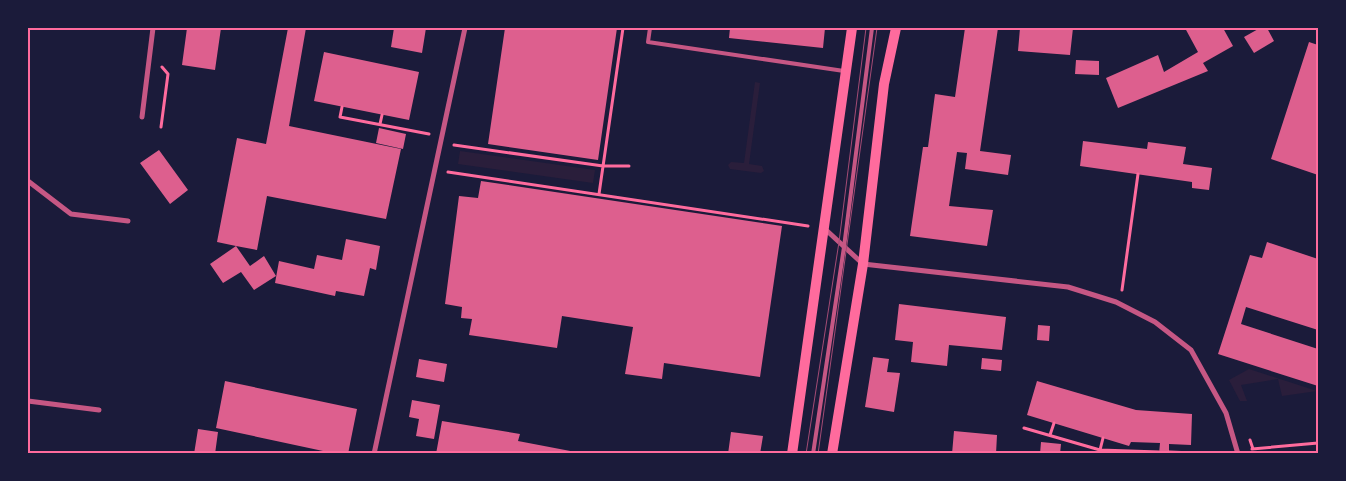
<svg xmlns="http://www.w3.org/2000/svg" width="1346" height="481" viewBox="0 0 1346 481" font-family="Ubuntu,sans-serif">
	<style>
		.green { fill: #2a1e3b }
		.building { fill: #dd5f8e }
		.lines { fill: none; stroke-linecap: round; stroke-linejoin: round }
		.path { stroke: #ff6b9d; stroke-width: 3 }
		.service { stroke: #c65784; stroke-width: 4 }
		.minor { stroke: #c65784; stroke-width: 5 }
		.secondary { stroke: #ff6b9d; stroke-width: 10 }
		.tram { stroke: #a44b75; stroke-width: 1 }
		.neatline { fill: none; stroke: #ff6b9d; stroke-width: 2 }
	</style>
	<rect width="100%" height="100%" fill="#1b1b3a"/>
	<path class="green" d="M755 82 760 83 749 164 762 166 764 171 761 173 730 169 728 165 731 162 744 163Z
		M460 151 595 170 593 183 458 164Z
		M1249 369 1317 391 1282 396 1278 379 1241 385 1247 401H1240L1229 380Z"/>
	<path class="building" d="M187 28H221L215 70 182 65Z
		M288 28H306L289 126 401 149 386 219 267 196 257 250 236 246 250 266 264 256 276 276 254 290 241 272 223 283 210 264 236 246 217 242 237 138 266 144Z
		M394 28H426L422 53 391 47Z
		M505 28H617L598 160 488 144Z
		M730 28H825L823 48 729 38Z
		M965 28H998L980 151 1011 155 1008 175 965 169 967 153 957 152 949 206 993 210 987 246 910 236 923 147H928L935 94 955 97Z
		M1020 28H1073L1070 55 1018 51Z
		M1185 28H1223L1233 46 1203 63 1208 71 1118 108 1106 78 1158 55 1164 72 1198 52Z
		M1260 28H1267L1274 41 1254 53 1244 37Z
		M1309 42 1318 45V175L1271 159Z
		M324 52 419 72 409 120 314 101Z
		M1076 60 1099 61V75L1075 74Z
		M379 128 406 134 403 149 376 143Z
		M1083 141 1147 149 1148 142 1186 147 1183 164 1212 168 1209 190 1192 188V182L1080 166Z
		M159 150 188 190 170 204 140 163Z
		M481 181 782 226 760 377 664 363 662 379 625 374 633 327 562 316 557 348 469 335 472 319 461 318 462 307 445 304 459 196 478 198Z
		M346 239 380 246 376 270 370 268 364 296 336 291 335 296 275 283 279 261 314 269 317 255 342 260Z
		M1267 242 1318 259V330L1246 307 1241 324 1318 349V386L1218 354 1250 255 1262 258Z
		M899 304 1006 317 1002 350 949 345 947 366 911 362 913 342 895 340Z
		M1038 325 1050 326 1049 341 1037 340Z
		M873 357 889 359 887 372 900 373 894 412 865 407Z
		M982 358 1002 360 1001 371 981 369Z
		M419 359 447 364 444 382 416 377Z
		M225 381 357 409 348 454H337L216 428Z
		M1037 381 1136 410 1192 414 1191 445 1169 444V454H1159L1160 443 1131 442 1129 446 1027 415Z
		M412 400 440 405 434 439 416 436 419 419 409 417Z
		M442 421 520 434 518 441 586 454H436Z
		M198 429 218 432 215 454H194Z
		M954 431 997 435 996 454H952Z
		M731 432 763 436 760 454H728Z
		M1041 442 1061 444 1060 454H1040Z"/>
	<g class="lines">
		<path class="path" d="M342 107 340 117 429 134
			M380 124 382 115
			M161 127 168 74 162 67
			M454 145 603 166H629
			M448 172 808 226
			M599 194 623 28
			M1122 290 1138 174
			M1024 428 1100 450 1099 454
			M1050 435 1054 423
			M1103 438 1100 450 1159 452
			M1250 440 1253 449
			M1252 449 1318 443
			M1169 452 1218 454"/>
		<path class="service" d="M650 28 648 42 844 71
			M813 454 844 247 872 28"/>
		<path class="minor" d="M142 117 153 28
			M28 181 71 214 128 221
			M825 229 863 264 1068 287 1116 302 1155 322 1191 350 1226 413 1238 454
			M28 401 99 410
			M374 454 465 28"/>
		<path class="secondary" d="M792 454 852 28
			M832 454 863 264 884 84 896 28"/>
		<path class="tram" d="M806 454 839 242 866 28
			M818 454 877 28"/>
	</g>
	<rect width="1346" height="481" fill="none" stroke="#1b1b3a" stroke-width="58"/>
	<rect x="29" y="29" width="1288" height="423" class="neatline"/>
</svg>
